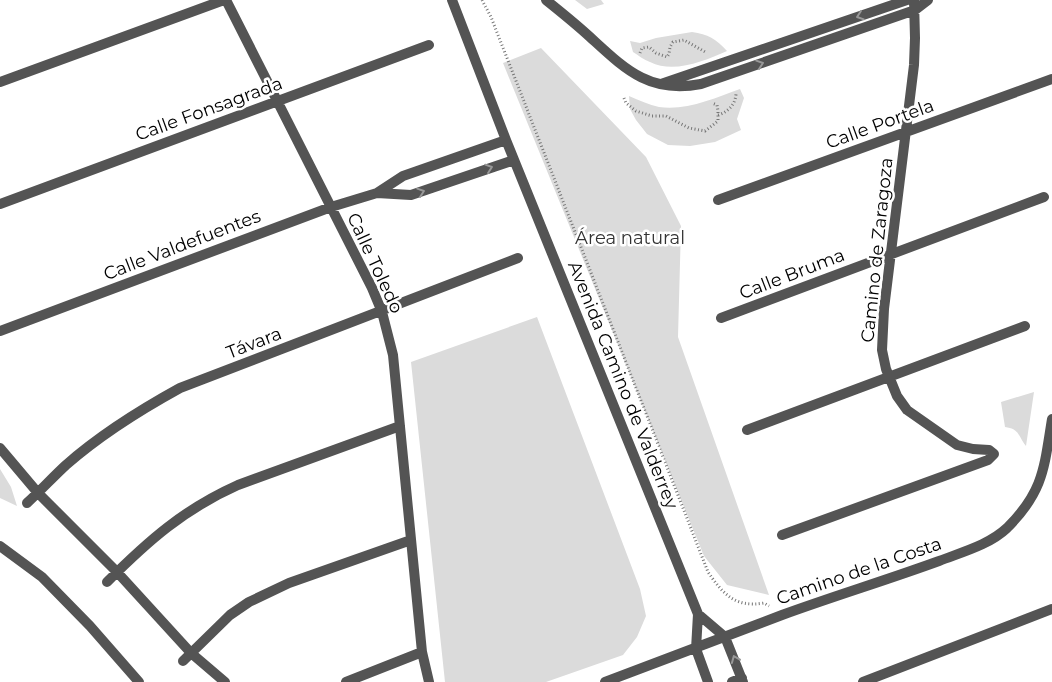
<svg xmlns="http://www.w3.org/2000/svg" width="1052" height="682" viewBox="0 0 1052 682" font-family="Montserrat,sans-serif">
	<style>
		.green { fill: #dbdbdb }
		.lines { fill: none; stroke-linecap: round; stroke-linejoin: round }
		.path { stroke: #767676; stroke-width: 3; stroke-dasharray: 1 2.5; stroke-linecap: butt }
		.street { stroke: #545454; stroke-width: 10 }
		.oneway { stroke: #989898 }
		.labels { text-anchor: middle; stroke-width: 5; stroke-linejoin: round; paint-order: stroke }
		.street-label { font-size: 18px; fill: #000; stroke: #fff }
		.park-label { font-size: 18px; fill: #323232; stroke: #fff }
	</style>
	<rect width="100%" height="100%" fill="#fff"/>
	<path class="green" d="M575 0H601L604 4 587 9Z
		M692 32C708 34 716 39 727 51 704 61 674 74 650 62 644 60 638 55 633 52L630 41 640 43 656 38Z
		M541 48 646 157 681 226 678 337 769 595 727 585 704 556 503 63Z
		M740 89 744 98 737 119 741 130 715 142 690 146 668 145 647 134 636 120 630 109 629 96C639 100 649 105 659 107 686 111 715 98 740 89Z
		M537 317 640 589 646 616 637 637 623 655 546 682H445L411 362Z
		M1034 392 1026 446C1018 436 1020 429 1005 427L1001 402Z
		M0 469 11 487 17 506 0 498Z"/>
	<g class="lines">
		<path class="path" d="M482 0 491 17 708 572C723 594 735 608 764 603L769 606
			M640 53 642 48 649 47 656 53 667 57 669 54 670 47 673 42 684 40 707 53
			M624 98 626 103 636 111 652 116H666L689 128 705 131 718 121V111L717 105 712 103
			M718 115C728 112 736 104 736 93"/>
		<path class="street" d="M226 0 372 288 382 312 393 355 422 652 429 682
			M452 0 506 140 698 614 696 649 708 682
			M546 0C561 12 576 24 590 37 625 69 649 94 701 84L915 10 928 0
			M0 82 224 0
			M661 84 907 0
			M377 193 411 195 514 160
			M718 200 1052 79
			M0 204 429 45
			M721 318 1044 197
			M0 331 331 207 377 193 403 176 506 140
			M747 430 1025 326
			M0 448 38 493 117 572 191 653 225 682
			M27 503C40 491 53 477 66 465 100 435 140 410 180 388L518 258
			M782 535 988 460 994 454 989 450 973 449 957 445 907 410 897 396 886 369 882 350 884 309 914 65 915 38 914 0
			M0 546 42 577 90 626 139 682
			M107 582C148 541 184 509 238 485L400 426
			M698 614 725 637 743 682
			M183 661 230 615 249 602 289 583 411 540
			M346 682 422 652
			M605 682C664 660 723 637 782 615 834 596 887 580 939 561 962 552 989 545 1007 528 1044 491 1044 468 1052 419
			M732 682 742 678
			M863 682 1052 609"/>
	</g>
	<defs><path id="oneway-chevron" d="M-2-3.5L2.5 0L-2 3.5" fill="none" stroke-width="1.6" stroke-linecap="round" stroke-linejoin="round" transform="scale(1.25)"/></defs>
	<g class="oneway">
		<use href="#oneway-chevron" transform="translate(860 16) rotate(161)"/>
		<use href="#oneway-chevron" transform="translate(760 64) rotate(-19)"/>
		<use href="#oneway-chevron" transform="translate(489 168) rotate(-19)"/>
		<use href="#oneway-chevron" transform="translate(421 192) rotate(-19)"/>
		<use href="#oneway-chevron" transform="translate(735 659) rotate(-112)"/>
	</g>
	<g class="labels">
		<g class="street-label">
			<text transform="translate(209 109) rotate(-20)" y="6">Calle Fonsagrada</text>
			<text transform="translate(880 124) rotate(-20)" y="6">Calle Portela</text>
			<text transform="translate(182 245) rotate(-21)" y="6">Calle Valdefuentes</text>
			<text transform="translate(877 250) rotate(-84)" y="6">Camino de Zaragoza</text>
			<text transform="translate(375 263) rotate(65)" y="6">Calle Toledo</text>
			<text transform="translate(792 274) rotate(-21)" y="6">Calle Bruma</text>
			<text transform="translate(254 343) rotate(-21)" y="6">Távara</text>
			<text transform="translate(623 385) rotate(68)" y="6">Avenida Camino de Valderrey</text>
			<text transform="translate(859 571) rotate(-19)" y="6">Camino de la Costa</text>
		</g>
		<g class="park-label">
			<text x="630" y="244">Área natural</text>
		</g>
	</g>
</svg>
